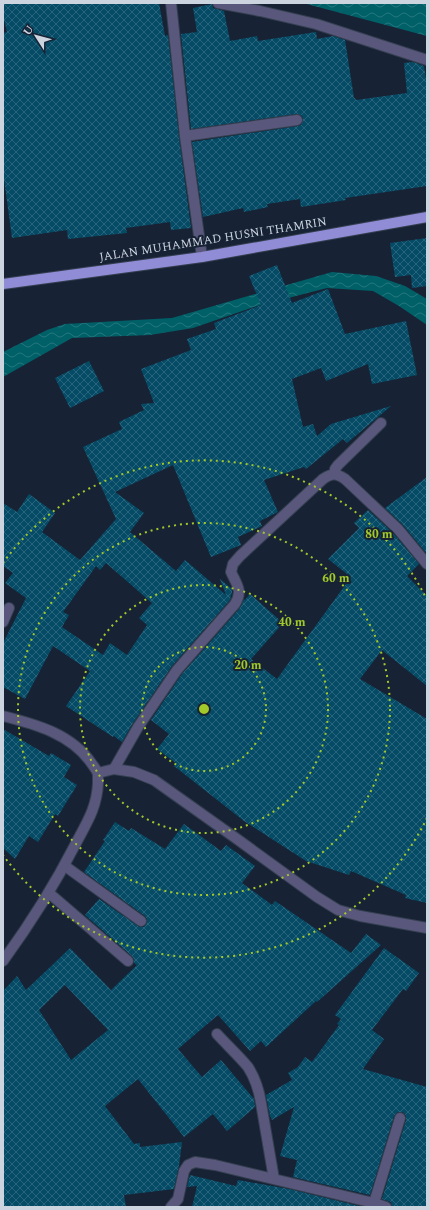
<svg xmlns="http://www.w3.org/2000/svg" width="430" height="1210" viewBox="0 0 430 1210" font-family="Spectral,serif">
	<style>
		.water { fill: url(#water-waves) }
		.building { fill: url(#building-cross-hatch); fill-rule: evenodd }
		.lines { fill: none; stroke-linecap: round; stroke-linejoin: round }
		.minor-casing { stroke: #343f50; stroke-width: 12 }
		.tertiary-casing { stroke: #343f50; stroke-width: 12 }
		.primary-casing { stroke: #343f50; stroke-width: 12 }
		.minor { stroke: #59587c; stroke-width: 10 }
		.tertiary { stroke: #59587c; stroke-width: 10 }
		.primary { stroke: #908cd6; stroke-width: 10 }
		.ring { fill: none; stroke: #a2c929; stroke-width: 2; stroke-dasharray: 2 4 }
		.labels { text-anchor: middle; stroke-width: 4; stroke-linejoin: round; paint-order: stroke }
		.street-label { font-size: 12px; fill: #ccd4e0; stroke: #172335 }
		.centre { fill: #a2c929; stroke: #172335; stroke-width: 2 }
		.ring-label { font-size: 12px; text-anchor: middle; font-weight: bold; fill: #a2c929; stroke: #172335; stroke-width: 4; stroke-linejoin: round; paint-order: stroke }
	</style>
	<defs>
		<pattern id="water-waves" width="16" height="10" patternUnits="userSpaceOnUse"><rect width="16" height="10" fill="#006068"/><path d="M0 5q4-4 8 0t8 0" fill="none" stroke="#24767d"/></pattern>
		<pattern id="building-cross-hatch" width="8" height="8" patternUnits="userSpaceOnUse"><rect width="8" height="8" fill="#054b66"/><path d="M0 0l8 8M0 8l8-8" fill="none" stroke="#28647c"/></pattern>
	</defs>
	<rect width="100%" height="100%" fill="#172335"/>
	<path class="water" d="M303 3H427V36Z
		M332 272 376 276 405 286 427 299V325L399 306 373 291 327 288 257 306 193 328 150 335 72 338 3 377V352L47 330 65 324 172 318Z"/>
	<path class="building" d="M3 3H159L165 36 168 35 179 137 191 228 171 230 170 222 126 228 127 233 68 239 67 230 12 238 4 179H3V33L7 32 3 16Z
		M212 4 213 8 224 11 230 41 257 36 258 41 316 32 317 39 333 36 345 40 354 98H355L356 100 407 93 404 63 413 62 424 66 427 86V186L345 198 346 200 301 207 300 199 267 204 268 207 244 212 243 208 203 217 192 142 298 126 301 125 303 119 302 116 296 114 191 129 181 34 197 32 193 8Z
		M427 238V286L412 288 411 275 395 277 390 243Z
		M277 265 292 303 328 289 345 334 406 321 417 375 372 384 368 364 326 381 321 368 292 379 303 427 313 424 317 436 331 424 391 406 347 443 343 439 306 469 304 467 264 480 278 512 260 521 262 526 238 537 241 545 211 557 173 465 115 492 144 513 130 532 176 571 185 560 226 595 220 579 232 589V592L230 600 172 666 133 723 122 742 114 736 113 737 66 706 90 671 53 646 25 699 3 687V643L26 598 5 583 13 573 3 566V503L17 512 29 494 55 513 42 532 80 560 116 519 83 447 122 429 119 422 144 410 141 404 154 403 141 369 191 350 187 339 216 329 214 323 261 305 249 276ZM106 563 152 603 139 618 147 625 127 655 110 643 103 655 62 627 69 615 63 612 96 566 100 570Z
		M89 361 104 391 70 408 55 378Z
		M427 477V554L403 525 385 508Z
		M368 510 393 533 419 564 407 576 427 596V686L382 650 360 679 427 719V903L405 898 406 895 351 871 349 875 306 861 244 821 174 766 176 763 157 749 169 734 151 720 182 674 240 608 244 599 245 600 250 594 283 623 251 659 277 679 351 577 328 559 359 528 354 523Z
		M3 729 49 756 51 753 71 765 64 777 77 785 58 816 55 814 38 842 29 836 15 859 3 848Z
		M115 822 129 831 131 828 165 849 184 824 221 851 226 845 255 866 242 883 272 905 275 901 351 953 366 934 381 945 317 1002 316 1001 266 1047 261 1041 250 1051 218 1015 178 1049 202 1077 221 1060 254 1099 255 1107 227 1131 213 1114 184 1137 138 1079 105 1106 134 1144 140 1143V1147L182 1142 179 1166 178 1170 174 1189 124 1195 126 1207H3V991L17 976 26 990 70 948 111 990 137 965 134 963V959L132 956 85 915 99 899 138 926 141 927H144L147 922V919L145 916 84 872 105 841 103 840ZM65 985 108 1030 71 1060 39 1010Z
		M384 948 419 973 406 991 403 989 372 1030 384 1039 363 1069 427 1087V1207H392L391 1202 382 1199 406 1120V1116L404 1113 402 1112H398L394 1116 370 1195 293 1177 297 1160 280 1156 294 1107 272 1120 270 1116 266 1095 292 1080 288 1073 298 1067 305 1057 312 1062 339 1025 337 1024 341 1019 335 1015Z
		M190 1175 236 1186 238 1180 289 1189 363 1207H192L197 1186 187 1187Z"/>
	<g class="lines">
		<defs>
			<path id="minor" d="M171 3 185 136 202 257
				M218 3 260 11 316 24 427 60
				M185 136 297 120
				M335 474V469L338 465 381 423
				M3 622 9 608
				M114 769 138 727 177 670 235 604C243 591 237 585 231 572L233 564 240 556 323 479C332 473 336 473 345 479L398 529 427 564
				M65 866 141 921
				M49 893 128 961
				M217 1034C227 1045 239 1056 248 1067 255 1078 259 1090 261 1103L274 1179
				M374 1203 400 1118
				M171 1207 178 1199 184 1171 188 1165 195 1162 215 1165 374 1203 386 1207"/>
			<path id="tertiary" d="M3 716C35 724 72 734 92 764 94 767 97 770 98 774 98 777 98 780 98 783 97 808 86 824 75 845 54 886 30 924 3 961
				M98 773 114 769 134 772 154 780 237 839 317 897 338 910 360 916 427 928"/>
			<path id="primary" d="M3 284 202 257 427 217"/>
		</defs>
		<use href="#minor" class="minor-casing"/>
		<use href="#tertiary" class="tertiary-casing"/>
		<use href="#primary" class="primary-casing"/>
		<use href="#minor" class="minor"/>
		<use href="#tertiary" class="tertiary"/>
		<use href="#primary" class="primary"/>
	</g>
	<g class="ring">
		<circle cx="204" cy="709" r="62"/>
		<circle cx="204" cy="709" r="124"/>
		<circle cx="204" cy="709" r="186"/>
		<path d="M427 818A248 248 0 0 1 3 855M3 563A248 248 0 0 1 427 600"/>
	</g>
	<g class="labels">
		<g class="street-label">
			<text transform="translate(213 239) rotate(-9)" y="4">JALAN MUHAMMAD HUSNI THAMRIN</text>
		</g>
	</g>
	<circle cx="204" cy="709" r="6" class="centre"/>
	<g class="ring-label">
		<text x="379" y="538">80 m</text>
		<text x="336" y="582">60 m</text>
		<text x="292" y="626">40 m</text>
		<text x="248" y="669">20 m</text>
	</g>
	<rect width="430" height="1210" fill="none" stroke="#ccd4e0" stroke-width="8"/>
	<g transform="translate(36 36) rotate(306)" stroke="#172335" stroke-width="3" paint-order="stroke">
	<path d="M0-3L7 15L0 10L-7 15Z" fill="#ccd4e0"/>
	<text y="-6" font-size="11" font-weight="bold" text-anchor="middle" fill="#ccd4e0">U</text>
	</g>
</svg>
